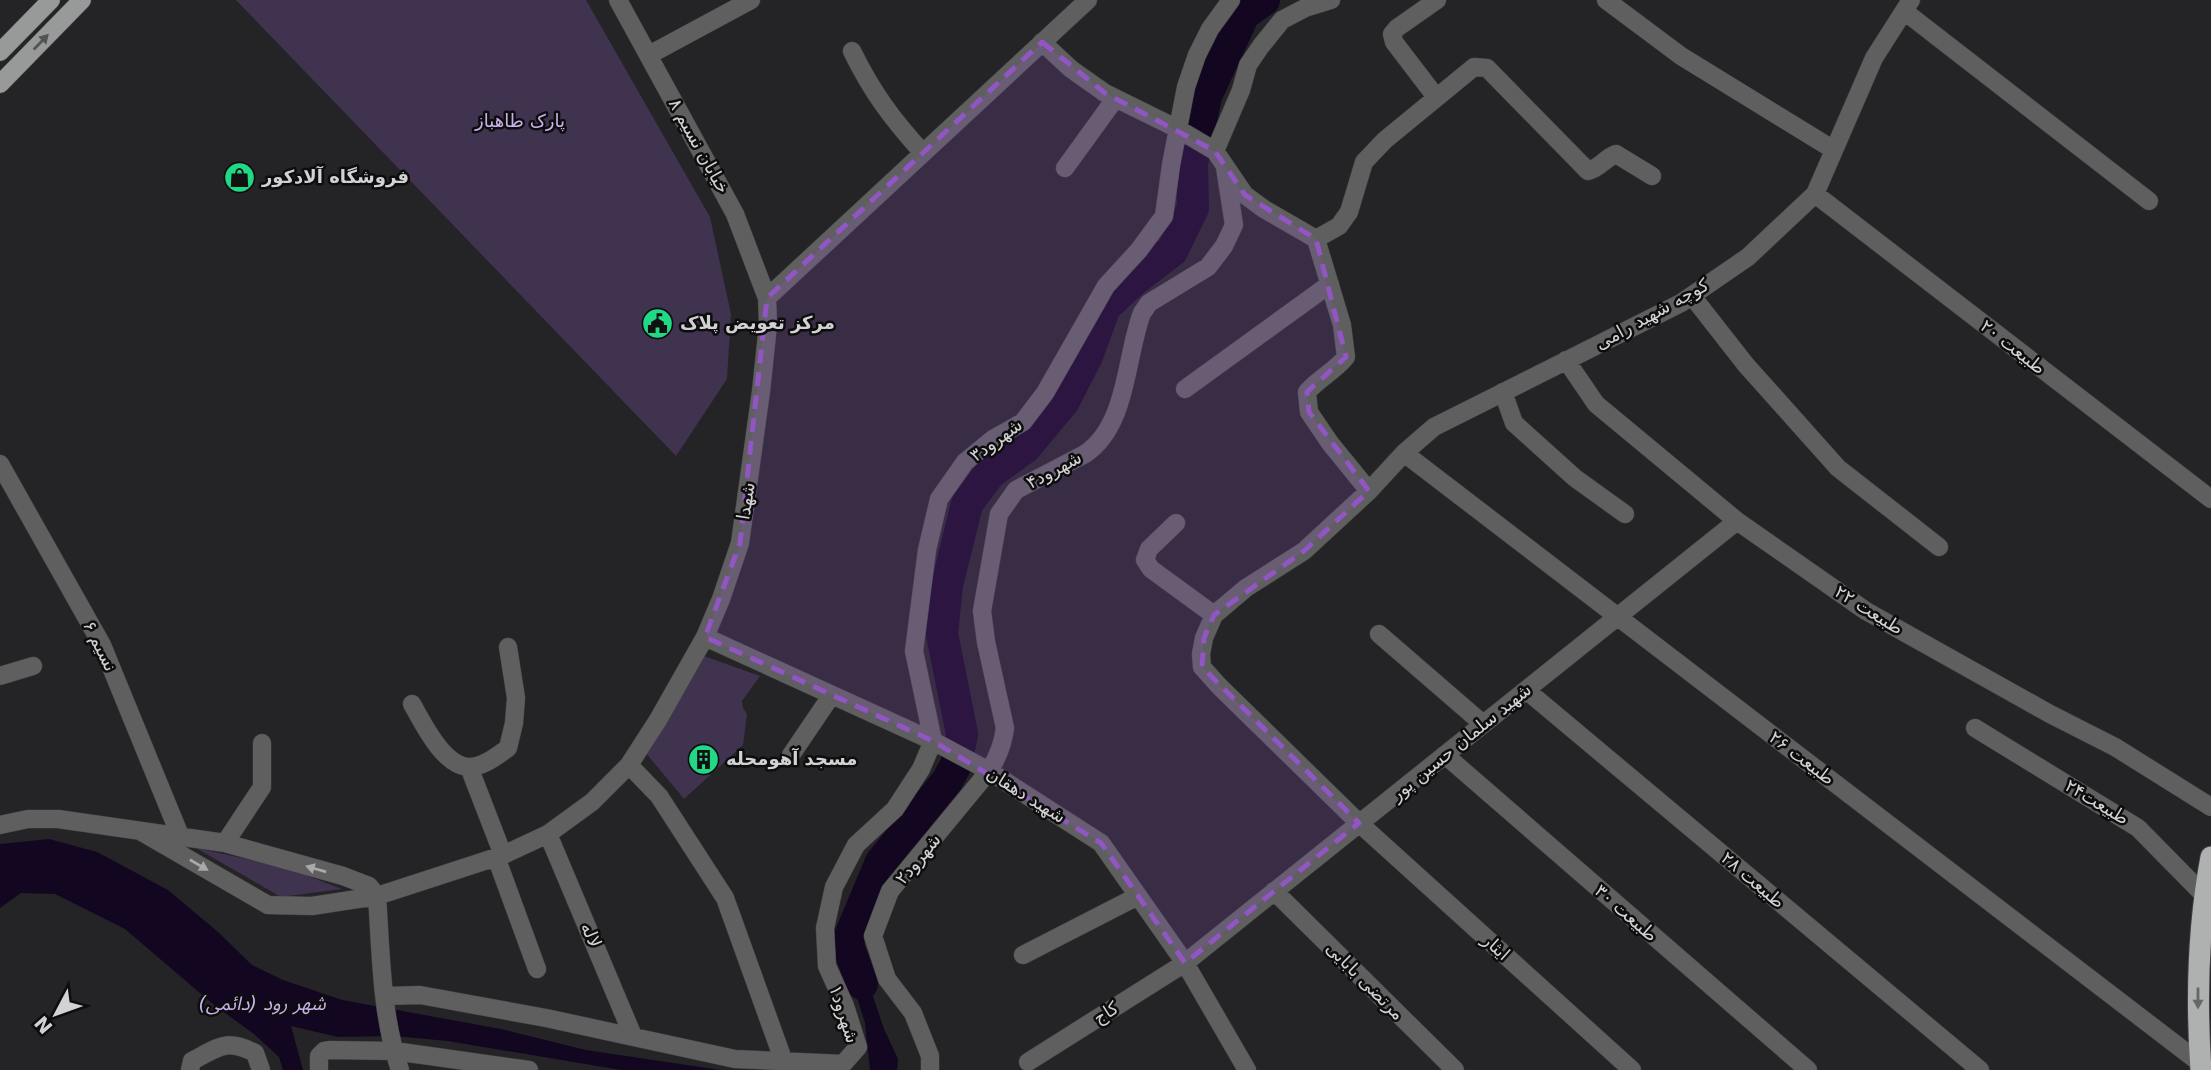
<svg xmlns="http://www.w3.org/2000/svg" width="2211" height="1070" viewBox="0 0 2211 1070" font-family="'DejaVu Sans','Noto Sans Arabic',sans-serif">
	<style>
		.green { fill: #3f3350 }
		.water { fill: #130621 }
		.lines { fill: none; stroke-linecap: round; stroke-linejoin: round }
		.river { stroke: #130621; stroke-width: 32 }
		.minor-casing { stroke: #403f42; stroke-width: 19 }
		.major-casing { stroke: #403f42; stroke-width: 19 }
		.highway-casing { stroke: #403f42; stroke-width: 23 }
		.minor { stroke: #5e5f5e; stroke-width: 18 }
		.major { stroke: #979a98; stroke-width: 18 }
		.highway { stroke: #aeb1af; stroke-width: 21 }
		.oneway { fill: #525453 }
		.oneway2 { fill: #a9a9aa }
		.oneway3 { fill: #666767 }
		.marked { fill: #9155c4; fill-opacity: 0.2; stroke: #9155c4; stroke-width: 5; stroke-dasharray: 14 9; stroke-linejoin: round }
		.labels { text-anchor: middle; stroke-width: 5; stroke-linejoin: round; paint-order: stroke }
		.park-label { font-size: 18px; fill: #cab1ed; stroke: #0d0d0e }
		.street-label { font-size: 18px; fill: #d2d1d3; stroke: #0d0d0e }
		.poi-label { font-size: 18px; font-weight: bold; fill: #d2d1d3; stroke: #0d0d0e; text-anchor: start }
		.water-label { font-size: 19px; font-style: italic; fill: #cab1ee; stroke: #0d0d0e }
	</style>
	<rect width="100%" height="100%" fill="#242326"/>
	<path class="green" d="M236 0H586L710 217 731 314 727 379 676 456Z
		M704 656 760 676 742 701 743 708 747 714 743 745 684 799 645 752Z
		M196 848 284 867 342 889 281 897Z"/>
	<path class="water" d="M49 839 97 852 168 890 218 932 252 965 283 980 342 1000 501 1029 586 1050 720 1070H621L448 1041 393 1036 338 1037 291 1026 303 1070H283L279 1057 254 1034 214 1005 125 929 55 894 21 893 0 908V844Z
		M839 940 856 946 884 1029 898 1059 897 1070H870L865 1023Z"/>
	<g class="lines">
		<path class="river" d="M862 984 847 943 881 862 947 781 956 765 962 734 942 634 947 585 967 504 990 473 1025 448 1064 401 1087 356 1105 307 1134 280 1172 251 1193 208 1192 164 1206 96 1244 14 1264 0"/>
		<defs>
			<path id="minor" d="M1606 0 1681 56 1834 150
				M1904 11 2149 201
				M1042 42 1071 69 1105 93 1178 129 1215 151 1245 195 1264 209 1316 239 1342 325 1346 357C1335 371 1319 378 1307 392L1309 412 1330 443 1369 491
				M852 51C872 92 892 119 923 153
				M649 55 751 0
				M1436 97 1394 42 1392 34 1397 28 1437 0
				M1215 151 1241 90 1248 65 1261 46 1282 20 1305 8 1331 0
				M1065 168 1115 99
				M1815 194 2211 499
				M1316 239 1339 226 1349 212 1364 162 1385 140 1474 67 1487 68 1588 171C1600 168 1605 158 1616 154L1652 176
				M1692 296 1746 365 1838 468 1939 547
				M767 298 1088 0
				M1566 360 1596 404 1737 521 1866 611 2050 714 2115 747 2211 807
				M1185 389 1330 284
				M1503 392 1514 423 1575 478 1625 514
				M1404 453 2200 1063
				M0 464 102 645 181 838
				M1176 523 1149 549 1145 560 1151 569 1214 615
				M1379 634 1483 724
				M705 637 933 741 989 771 1101 843 1185 963 1247 1070
				M0 676 33 666
				M1526 690 1980 1070
				M412 704C423 723 443 766 469 767 483 767 497 756 508 748L514 723 516 698 508 647
				M1975 728 2138 828 2204 895
				M933 741 914 651 927 550 939 499 965 462 993 439 1023 422 1045 393 1106 286 1139 250 1164 216 1171 165 1186 87 1197 55 1210 29 1231 0
				M791 755 831 696
				M1445 755 1808 1070
				M629 765 659 796 725 898 784 1062
				M469 767 503 855
				M0 825 28 819H58L225 843 343 876 369 886 377 896C381 953 381 1015 400 1070
				M140 831 268 905 312 906 377 896 503 855 548 834 592 802 629 765 658 720 705 637 721 599 740 543 761 391 768 325 767 298 735 214 618 0
				M548 834 633 1036
				M225 843 262 787V743
				M496 857 537 969
				M1274 891 1455 1070
				M1023 955 1138 896
				M385 996 420 995 546 1018 735 1059 843 1064 858 1047 845 1006 827 966 825 928 834 887 856 845 895 809 921 769 933 741
				M1028 1062 1185 963 1737 521
				M190 1070 192 1061C219 1047 226 1038 255 1053L261 1070
				M319 1070V1056L324 1051 330 1050 394 1051 529 1070
				M930 1070V1056L913 1013 887 979 873 936 890 891 989 771C998 757 1003 744 1005 728L986 642 982 611 999 514 1016 490 1085 454C1128 425 1125 358 1142 313L1149 303 1208 267 1224 246 1234 225 1225 167
				M1632 1070 1359 823 1219 686 1202 667 1201 654 1204 638 1214 615 1246 588 1304 551 1369 491 1404 453 1434 427 1681 303 1748 257 1815 194 1874 58 1911 0"/>
			<path id="major" d="M0 52 51 0
				M0 84 82 0"/>
			<path id="highway" d="M2201 1070C2196 999 2198 927 2211 857"/>
		</defs>
		<use href="#minor" class="minor-casing"/>
		<use href="#major" class="major-casing"/>
		<use href="#highway" class="highway-casing"/>
		<use href="#minor" class="minor"/>
		<use href="#major" class="major"/>
		<use href="#highway" class="highway"/>
	</g>
	<defs><path id="oneway-solid" d="M-6-.8H1V-3.2L6.5 0L1 3.2V.8H-6Z" transform="scale(1.75)"/></defs>
	<use class="oneway" href="#oneway-solid" transform="translate(41 42) rotate(-46)"/>
	<g class="oneway2">
		<use href="#oneway-solid" transform="translate(199 865) rotate(30)"/>
		<use href="#oneway-solid" transform="translate(316 869) rotate(-164)"/>
	</g>
	<use class="oneway3" href="#oneway-solid" transform="translate(2198 998) rotate(90)"/>
	<path class="marked" d="M1042 42 1105 93 1215 151 1245 195 1316 239 1346 357 1307 392 1309 412 1369 491 1304 551 1214 615 1204 638 1202 667 1359 823 1185 963 1101 843 933 741 705 637 740 543 767 298Z"/>
	<defs>
		<symbol id="shop-disc" viewBox="-11 -11 22 22"><circle r="9.5" fill="#21d887" stroke="#0d0d0e"/><path d="M-5-2.5h2.3a2.7 3.5 0 0 1 5.4 0H5L5.5 6h-11ZM-1.5-2.5h3a1.5 2.3 0 0 0-3 0Z" fill="#111"/></symbol>
		<symbol id="civic-disc" viewBox="-11 -11 22 22"><circle r="9.5" fill="#21d887" stroke="#0d0d0e"/><path d="M-.6-6.5H3V-4.5H.6V-3L4-1V1h2V6H-6V1h2V-1L-.6-3ZM-1.2 2.5V6h2.4V2.5Z" fill="#111"/></symbol>
		<symbol id="building-disc" viewBox="-11 -11 22 22"><circle r="9.5" fill="#21d887" stroke="#0d0d0e"/><path d="M-4-6H4V6H1V3H-1V6H-4ZM-2.5-4.3h1.7v1.8h-1.7ZM.8-4.3h1.7v1.8H.8ZM-2.5-1h1.7V.8h-1.7ZM.8-1h1.7V.8H.8Z" fill="#111"/></symbol>
	</defs>
	<g fill-rule="evenodd">
		<use href="#shop-disc" x="222" y="160" width="35" height="35"/>
		<use href="#civic-disc" x="640" y="306" width="35" height="35"/>
		<use href="#building-disc" x="686" y="742" width="35" height="35"/>
	</g>
	<g class="labels">
		<g class="park-label">
			<text x="520" y="127">پارک طاهباز</text>
		</g>
		<g class="street-label">
			<text transform="translate(699 146) rotate(61)" y="6">خیابان نسیم ۸</text>
			<text transform="translate(1652 314) rotate(-29)" y="6">کوچه شهید رامی</text>
			<text transform="translate(2013 347) rotate(38)" y="6">طبیعت ۲۰</text>
			<text transform="translate(996 440) rotate(-36)" y="6">شهرود۳</text>
			<text transform="translate(1054 470) rotate(-28)" y="6">شهرود۴</text>
			<text transform="translate(746 501) rotate(-81)" y="6">شهدا</text>
			<text transform="translate(1869 610) rotate(32)" y="6">طبیعت ۲۲</text>
			<text transform="translate(100 646) rotate(64)" y="6">نسیم ۶</text>
			<text transform="translate(1461 742) rotate(-39)" y="6">شهید سلمان حسین پور</text>
			<text transform="translate(1802 758) rotate(37)" y="6">طبیعت ۲۶</text>
			<text transform="translate(1026 795) rotate(32)" y="6">شهید دهقان</text>
			<text transform="translate(2097 802) rotate(31)" y="6">طبیعت۲۴</text>
			<text transform="translate(918 859) rotate(-50)" y="6">شهرود۲</text>
			<text transform="translate(1753 880) rotate(40)" y="6">طبیعت ۲۸</text>
			<text transform="translate(1626 913) rotate(41)" y="6">طبیعت ۳۰</text>
			<text transform="translate(591 935) rotate(67)" y="6">لاله</text>
			<text transform="translate(1496 947) rotate(42)" y="6">ایثار</text>
			<text transform="translate(1365 981) rotate(45)" y="6">مرتضی بابایی</text>
			<text transform="translate(1106 1013) rotate(-32)" y="6">کاج</text>
			<text transform="translate(844 1014) rotate(72)" y="6">شهرود۱</text>
		</g>
		<g class="poi-label">
			<text x="262" y="183">فروشگاه آلادکور</text>
			<text x="680" y="329">مرکز تعویض پلاک</text>
			<text x="726" y="765">مسجد آهومحله</text>
		</g>
		<g class="water-label">
			<text x="262" y="1010">شهر رود (دائمی)</text>
		</g>
	</g>
	<g transform="translate(56 1014) rotate(229)" stroke="#0d0d0e" stroke-width="5" paint-order="stroke">
	<path d="M0-5L12 26L0 18L-12 26Z" fill="#d2d1d3"/>
	<text y="-10" font-size="19" font-weight="bold" text-anchor="middle" fill="#d2d1d3">N</text>
	</g>
</svg>
